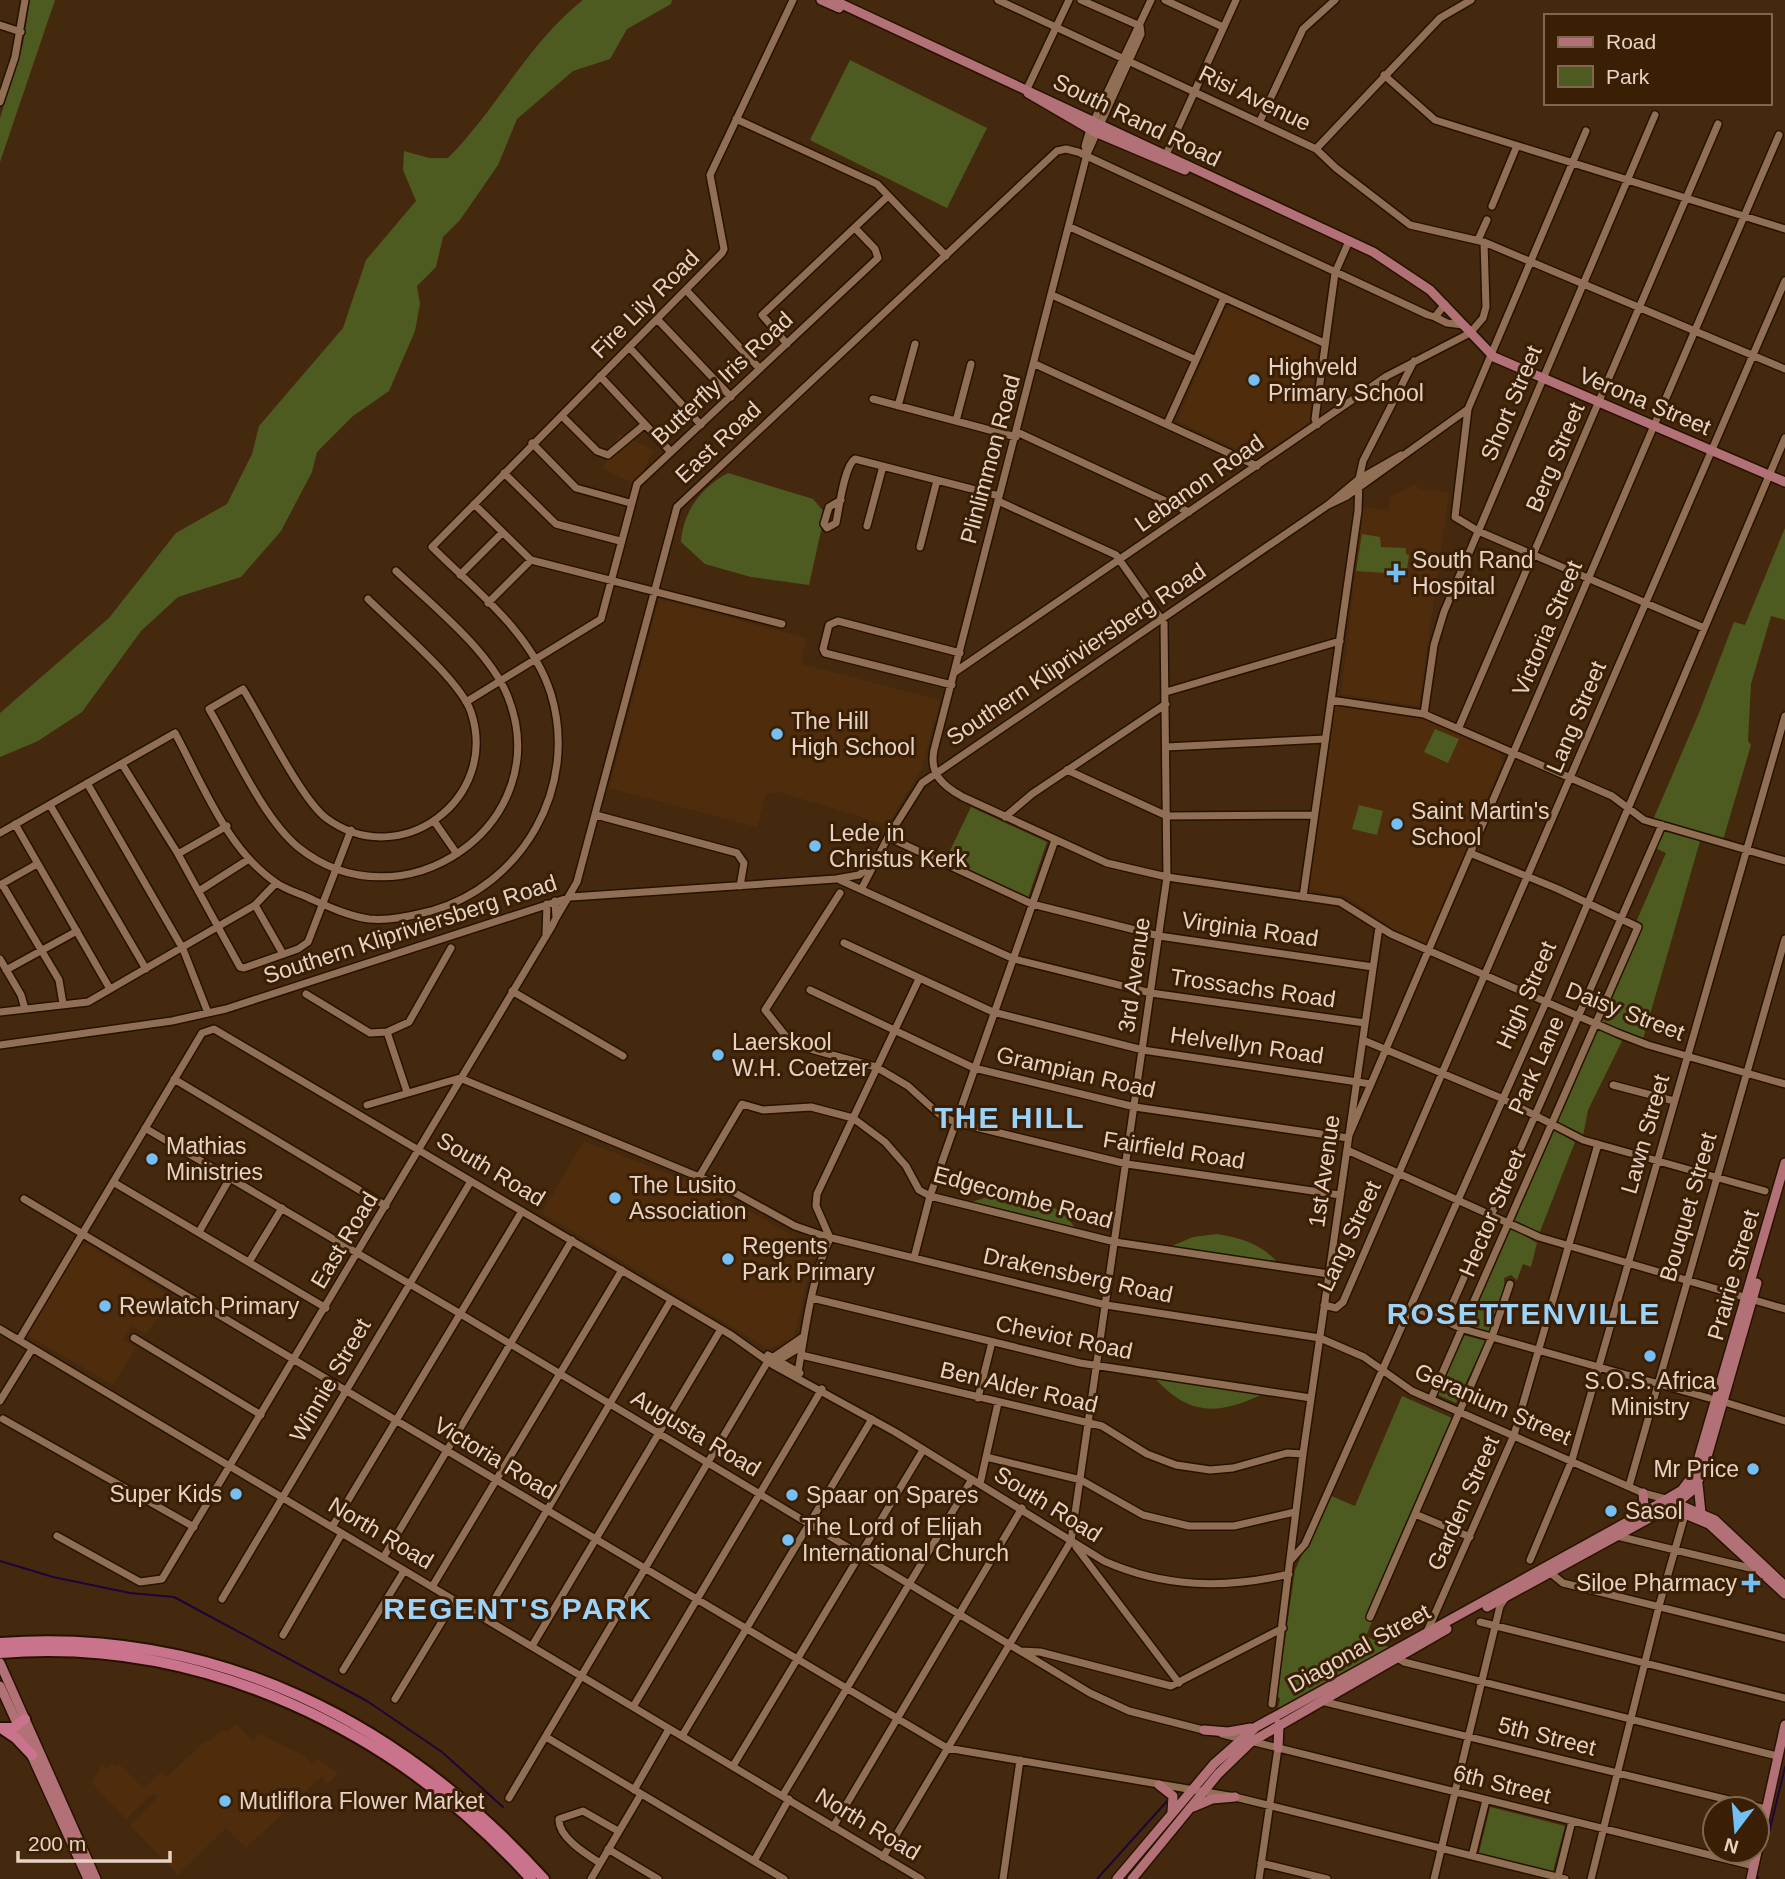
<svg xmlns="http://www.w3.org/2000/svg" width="1785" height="1879" viewBox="0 0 1785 1879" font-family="Helvetica,sans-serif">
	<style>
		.built { fill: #4f2d0c }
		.green { fill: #4e5b20 }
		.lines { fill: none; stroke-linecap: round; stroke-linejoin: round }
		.stream { stroke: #1e0538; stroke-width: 2 }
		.minor-casing { stroke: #271201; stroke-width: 10 }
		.major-casing { stroke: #271201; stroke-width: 12 }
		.highway-casing { stroke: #271201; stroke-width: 14 }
		.minor { stroke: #906f54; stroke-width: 7 }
		.major { stroke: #b27176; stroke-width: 9 }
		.highway { stroke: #c9738d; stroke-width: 10 }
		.poi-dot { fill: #74c0f6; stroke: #3a1f04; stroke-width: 2.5 }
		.labels { text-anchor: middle; stroke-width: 6; stroke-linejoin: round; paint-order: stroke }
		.street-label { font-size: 23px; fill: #e6d3c5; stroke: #3a1f04 }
		.poi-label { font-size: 23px; fill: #e6d3c5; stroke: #3a1f04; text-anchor: start }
		.district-label { font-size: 30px; font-weight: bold; letter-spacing: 2px; fill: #9cd3fb; stroke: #3a1f04 }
	</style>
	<rect width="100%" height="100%" fill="#45290e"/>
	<path class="built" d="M1231 306 1318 347 1309 421 1304 427 1260 455H1249L1177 421 1225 309Z
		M619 434 654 450 636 485 603 469Z
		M1415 484 1419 489 1449 493 1419 706 1341 694 1363 507 1388 511 1390 497Z
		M659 599 806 638 801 664 940 700 922 768 888 825 779 792 766 794 757 827 609 788Z
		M1335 706 1418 717 1501 753 1502 762 1426 944 1391 928 1346 896 1312 891 1309 887Z
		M584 1141 720 1194 815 1249 794 1337 769 1349 542 1213Z
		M87 1244 173 1297 146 1334 132 1326 123 1340 136 1347 113 1385 27 1335 80 1246Z
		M236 1724 253 1741 260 1734 303 1755 312 1765 318 1759 338 1773 327 1784 322 1776 246 1848 226 1828 178 1875 130 1825 158 1797 153 1793 126 1819 91 1782 103 1765 106 1769 112 1763 116 1767 119 1764 144 1789 161 1772 167 1777 206 1740 209 1742 223 1729 227 1732Z"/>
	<path class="green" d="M30 0H55L0 162V118L23 44Z
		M583 0H672L671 4 627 29 610 59 573 71 517 119 498 165 460 220 443 237 436 267 417 286 420 304 415 331 389 391 353 416 317 452 312 472 281 531 241 577 178 597 141 631 82 712 38 741 0 757V713L109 618 176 533 227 504 252 454 259 426 343 328 366 260 416 201 403 170 404 151 429 158H448C497 109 528 43 583 0Z
		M850 60 987 128 947 208 810 140Z
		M728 473 813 499 825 513 809 585 751 577 705 564 681 542C683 512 701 487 728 473Z
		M1785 528V620L1771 616 1751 684 1748 741 1751 745 1723 840 1653 820 1699 713 1734 622 1745 625Z
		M1362 534 1380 537 1381 547 1406 548V554L1409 555 1406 576 1388 570 1387 573 1356 571Z
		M1435 729 1459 739 1448 763 1424 752Z
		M1359 805 1383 811 1377 835 1352 829Z
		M971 807 1047 842 1028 898 946 859Z
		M1663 831 1700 841 1643 1039 1599 1021 1643 924 1637 920 1666 853 1655 848Z
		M1596 1028 1622 1041 1588 1110 1583 1136 1554 1122Z
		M1552 1128 1575 1142 1539 1234 1512 1220Z
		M1019 1194C1042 1200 1062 1208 1076 1229L968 1203 994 1195Z
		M1510 1227 1537 1243 1531 1267 1523 1264 1517 1280 1511 1275 1504 1278 1505 1293 1491 1333 1466 1327Z
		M1217 1234C1241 1238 1262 1244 1278 1263L1167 1248 1193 1237Z
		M1463 1335 1486 1341 1456 1403 1436 1394Z
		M1153 1376 1261 1393V1395C1216 1416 1187 1415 1153 1376Z
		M1402 1396 1452 1418 1366 1617 1372 1621 1366 1636 1390 1648 1278 1709 1280 1699 1277 1695 1295 1570 1329 1495 1355 1506Z
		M1490 1807 1565 1826 1553 1871 1479 1853Z"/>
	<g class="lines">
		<path class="stream" d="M0 1561 53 1577 130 1593 174 1597 367 1701 442 1752 503 1807
			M1768 1837 1785 1767
			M1097 1879 1168 1800
			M1757 1879 1758 1877"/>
		<defs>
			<path id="minor" d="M998 0 1316 149 1336 168 1410 225 1484 242 1785 369
				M1081 0 1140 26
				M1165 0 1223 27
				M0 25 21 32
				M1140 26 1141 34 1087 154 934 750C929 774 943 786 963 797L1107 863 1167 877 1340 902 1391 934 1617 1033 1648 1045 1785 1084
				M1384 75 1435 120 1785 229
				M1026 91 1069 0
				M0 102 15 57 25 0
				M736 119 877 184 946 256
				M1260 121 1303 29 1335 0
				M1586 131 1468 409 1455 517 1478 531 1704 628
				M1316 149 1440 18 1471 0
				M1087 154 1085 146 1090 129 1151 0
				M1164 159 1236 0
				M1492 206 1516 148
				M1070 227 1324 343
				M1478 240 1487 220
				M686 290 760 369
				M1052 295 1196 360
				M1435 317 1447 323 1463 325
				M658 320 731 397
				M787 344 762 315 888 196
				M629 347 701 425
				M1035 364 1257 466
				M600 376 671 452
				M873 399 1016 437
				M898 406 915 344
				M562 416 597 451 608 455 644 425
				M956 421 971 364
				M1167 424 1224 298
				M1317 425 1315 419 1335 273 1349 241
				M1017 432 1189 512
				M532 443 576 488 630 503
				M504 473 556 524 620 541
				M841 500 829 507 824 524 827 528 836 523C839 509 844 466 855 459L999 496
				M474 504 531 560 782 624
				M1328 505 1347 496 1468 409
				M867 526 883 466
				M920 547 937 480
				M460 575 502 533
				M368 599C395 626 460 680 471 712 500 799 400 873 326 818 301 799 262 719 243 689L209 709C233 750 263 818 298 847 402 931 558 824 508 697 490 651 432 605 396 571
				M488 603 531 560
				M955 672 1387 376 1470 333 1483 318 1486 307 1484 242
				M952 685 825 653 823 649 829 625 838 621 960 653
				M1166 692 1340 641
				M1331 700 1424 714 1612 796 1644 820 1785 861
				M466 702 601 619 637 484 878 258 875 249 855 228
				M1424 714 1434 645 1444 612 1655 115
				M1459 727 1718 124
				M1166 747 1325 739
				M122 764 178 854 240 967 244 968 298 949 308 942 351 830
				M1067 770 1167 816 1314 815
				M87 783 183 949 208 1013
				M50 805 146 969
				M596 815 737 853 744 863 740 886
				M1005 817 1032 794 1166 704
				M434 821 457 854
				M15 824 110 989
				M0 833 175 733C202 783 227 849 275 882 284 889 298 893 309 898 327 906 348 916 369 919 390 921 410 916 431 911 523 885 579 787 551 694 532 633 476 591 432 547L722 253 724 249 710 175 793 0
				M888 837 1032 904 1159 936 1373 967
				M178 854 227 826
				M840 880 1014 959 1151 993 1365 1023
				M2 884 59 980 63 1004
				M0 885 37 864
				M862 888 888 837 922 783 1328 505 1359 479 1401 455
				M199 891 249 859
				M840 893 765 1010 792 1044 876 1067 908 1086 940 1115 955 1122 1127 1164 1340 1195
				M1303 897 1358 511 1359 479 1363 461 1414 361
				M255 905 283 954
				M556 918 577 882 677 507 1057 151 1066 149 1078 152 1428 315 1435 317 1445 304
				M546 934 547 904
				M844 943 993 1012 1143 1050 1371 1084
				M0 959 21 995 25 1009
				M6 970 77 931
				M810 990 974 1068 1135 1107 1348 1138
				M512 991 623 1056
				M306 994 370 1033 387 1032 409 1022 451 948
				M0 1012 88 1002 255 905 276 883
				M387 1032 407 1092
				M1363 1040 1501 1098 1583 1140 1765 1191
				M0 1045 172 1021 226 1009 571 897 836 879 859 875 874 862
				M174 1079 386 1206
				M1613 1085 1674 1101
				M367 1105 460 1078 728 1189 795 1226 824 1236 1106 1305 1320 1338 1364 1357 1412 1391 1643 1493 1666 1499
				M145 1128 459 1313 1090 1693 1129 1711 1207 1731
				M1349 1135 1779 135
				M1347 1150 1539 1237 1785 1309
				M699 1177 742 1104 763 1110 811 1107 853 1118 885 1142 906 1166 919 1190 930 1196 1115 1242 1329 1274
				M113 1182 326 1308
				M24 1199 947 1748 1235 1797 1565 1879
				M199 1232 230 1178
				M830 1238 816 1206 817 1194 919 979
				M914 1258 930 1196 1055 840
				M249 1262 282 1208
				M812 1298 1080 1363 1311 1398
				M1324 1305 1336 1308 1343 1302 1785 281
				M1411 1306 1463 1329 1709 1398
				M1445 1321 1662 825
				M0 1329 921 1879
				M134 1338 261 1415
				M19 1340 202 1033 214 1029 731 1335 773 1365 895 1432 1104 1561C1165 1588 1225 1589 1289 1574
				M768 1355 800 1373
				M801 1355 1102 1426 1147 1454 1176 1465 1210 1470 1233 1468 1287 1453 1303 1454
				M776 1362 802 1346
				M798 1372C806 1327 811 1280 830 1238
				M978 1398 992 1342
				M1431 1399 1638 927 1558 889 1470 853
				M1718 1400 1785 1421
				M0 1401 32 1349
				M3 1419 194 1527
				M986 1457 1081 1480 1143 1515 1189 1526H1234L1295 1512
				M980 1484 998 1403
				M1629 1486 1785 939
				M1415 1514 1470 1537
				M332 1527 522 1211
				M57 1536 140 1582 162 1579 552 926 556 918 555 901
				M1617 1536 1758 1570
				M1076 1547 1179 1683
				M383 1558 572 1240
				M1530 1560 1572 1460 1785 716
				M1290 1561 1305 1544 1546 1002 1785 438
				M1548 1571 1563 1583 1785 1638
				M432 1587 622 1270
				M222 1599 471 1181
				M484 1617 671 1300
				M1370 1617 1492 1337 1510 1284
				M1480 1622 1785 1698
				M1426 1634 1514 1435 1598 1144
				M283 1635 342 1533
				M532 1646 721 1329
				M1021 1651 1040 1652 1171 1686 1283 1628
				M1394 1656 1404 1662 1777 1756
				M343 1670 404 1571
				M395 1699 455 1600
				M1321 1701 1766 1809
				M1272 1704 1303 1454 1379 927
				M633 1707 822 1389
				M1222 1734 1754 1866
				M682 1736 872 1419
				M546 1737 784 1879
				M733 1766 923 1450
				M634 1790 669 1729
				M783 1795 972 1479
				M509 1798 768 1361 803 1337
				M833 1827 1022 1508
				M608 1849 658 1879
				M1472 1856 1486 1800
				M883 1857 1071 1541 1167 877 1164 623 1116 555 998 501
				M754 1861 789 1799
				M600 1863C586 1854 558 1837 559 1819L583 1811 618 1831
				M1261 1863 1327 1879
				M1558 1877 1572 1821
				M591 1879 641 1794
				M1003 1879 1020 1760
				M1259 1879 1278 1748
				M1434 1879 1500 1606 1506 1597
				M1591 1879 1659 1606 1686 1511"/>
			<path id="major" d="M821 0 839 8
				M833 0 1373 252 1430 290 1494 357 1785 482
				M1028 93 1095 132 1185 170
				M1698 1484 1701 1513
				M1675 1503 1715 1520 1785 1586
				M1668 1507 1709 1524 1785 1594
				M1639 1515 1644 1506 1643 1493
				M1487 1607 1677 1503 1695 1488 1704 1467 1757 1283
				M0 1663 96 1879
				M0 1686 88 1879
				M1204 1730 1228 1732 1251 1728
				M1278 1748 1279 1724
				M1159 1785 1173 1796 1172 1812
				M1193 1807 1212 1799 1235 1797
				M1117 1879 1214 1764 1256 1727 1638 1516 1682 1490 1694 1474 1785 1163
				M1132 1879 1218 1774 1251 1742 1447 1629
				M1751 1879 1785 1725"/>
			<path id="highway" d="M0 1643C216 1627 400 1721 544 1879
				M0 1653C203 1636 396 1730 531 1879
				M1 1728 16 1738 32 1755
				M3 1728H13L25 1719"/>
		</defs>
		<use href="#minor" class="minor-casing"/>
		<use href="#major" class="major-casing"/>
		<use href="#highway" class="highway-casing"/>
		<use href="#minor" class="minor"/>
		<use href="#major" class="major"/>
		<use href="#highway" class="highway"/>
	</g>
	<g class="poi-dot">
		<circle cx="1254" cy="380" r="7"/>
		<path d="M1392.5 562.5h7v7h7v7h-7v7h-7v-7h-7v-7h7z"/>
		<circle cx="777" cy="734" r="7"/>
		<circle cx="1397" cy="824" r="7"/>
		<circle cx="815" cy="846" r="7"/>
		<circle cx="718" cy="1055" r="7"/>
		<circle cx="152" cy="1159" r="7"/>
		<circle cx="615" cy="1198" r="7"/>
		<circle cx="728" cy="1259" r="7"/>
		<circle cx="105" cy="1306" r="7"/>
		<circle cx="1650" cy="1356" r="7"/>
		<circle cx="1753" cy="1469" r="7"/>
		<circle cx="236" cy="1494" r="7"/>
		<circle cx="792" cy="1495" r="7"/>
		<circle cx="1611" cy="1511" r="7"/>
		<circle cx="788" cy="1540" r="7"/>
		<path d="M1747.5 1572.5h7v7h7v7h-7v7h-7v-7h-7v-7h7z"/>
		<circle cx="225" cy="1801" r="7"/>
	</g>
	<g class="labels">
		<g class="street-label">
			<text transform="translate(1255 98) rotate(26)" y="8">Risi Avenue</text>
			<text transform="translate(1137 120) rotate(26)" y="8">South Rand Road</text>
			<text transform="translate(645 304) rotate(-45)" y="8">Fire Lily Road</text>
			<text transform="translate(722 378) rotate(-43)" y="8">Butterfly Iris Road</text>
			<text transform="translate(1645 401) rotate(23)" y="8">Verona Street</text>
			<text transform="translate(1511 403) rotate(-67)" y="8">Short Street</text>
			<text transform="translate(718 442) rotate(-43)" y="8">East Road</text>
			<text transform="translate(1555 457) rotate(-67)" y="8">Berg Street</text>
			<text transform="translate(990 459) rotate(-75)" y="8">Plinlimmon Road</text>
			<text transform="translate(1199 483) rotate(-35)" y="8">Lebanon Road</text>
			<text transform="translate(1547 628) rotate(-67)" y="8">Victoria Street</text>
			<text transform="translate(1076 654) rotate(-34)" y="8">Southern Klipriviersberg Road</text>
			<text transform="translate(1576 717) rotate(-67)" y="8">Lang Street</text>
			<text transform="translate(410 929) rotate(-18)" y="8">Southern Klipriviersberg Road</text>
			<text transform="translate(1250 929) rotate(8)" y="8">Virginia Road</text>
			<text transform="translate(1134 975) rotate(-82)" y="8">3rd Avenue</text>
			<text transform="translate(1253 988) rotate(8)" y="8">Trossachs Road</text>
			<text transform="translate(1526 995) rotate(-66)" y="8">High Street</text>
			<text transform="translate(1625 1011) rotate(21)" y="8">Daisy Street</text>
			<text transform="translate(1247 1045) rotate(8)" y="8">Helvellyn Road</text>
			<text transform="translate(1536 1065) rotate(-66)" y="8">Park Lane</text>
			<text transform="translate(1076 1072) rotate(13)" y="8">Grampian Road</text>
			<text transform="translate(1645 1134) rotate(-74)" y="8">Lawn Street</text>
			<text transform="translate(1174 1150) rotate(9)" y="8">Fairfield Road</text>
			<text transform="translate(491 1169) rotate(31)" y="8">South Road</text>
			<text transform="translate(1324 1171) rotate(-82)" y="8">1st Avenue</text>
			<text transform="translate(1023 1197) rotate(15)" y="8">Edgecombe Road</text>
			<text transform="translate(1688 1207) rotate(-74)" y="8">Bouquet Street</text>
			<text transform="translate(1492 1213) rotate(-67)" y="8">Hector Street</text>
			<text transform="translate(1349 1236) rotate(-65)" y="8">Lang Street</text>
			<text transform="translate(344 1240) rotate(-59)" y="8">East Road</text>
			<text transform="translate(1078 1275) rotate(12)" y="8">Drakensberg Road</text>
			<text transform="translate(1733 1275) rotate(-74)" y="8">Prairie Street</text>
			<text transform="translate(1064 1337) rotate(12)" y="8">Cheviot Road</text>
			<text transform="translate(330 1380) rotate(-60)" y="8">Winnie Street</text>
			<text transform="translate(1019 1387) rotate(13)" y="8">Ben Alder Road</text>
			<text transform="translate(1493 1404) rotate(24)" y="8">Geranium Street</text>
			<text transform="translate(696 1433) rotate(31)" y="8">Augusta Road</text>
			<text transform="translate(495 1458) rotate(31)" y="8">Victoria Road</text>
			<text transform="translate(1463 1503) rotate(-66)" y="8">Garden Street</text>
			<text transform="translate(1048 1504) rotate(32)" y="8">South Road</text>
			<text transform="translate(381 1533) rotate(31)" y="8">North Road</text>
			<text transform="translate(1359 1648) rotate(-29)" y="8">Diagonal Street</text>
			<text transform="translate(1547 1736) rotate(14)" y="8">5th Street</text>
			<text transform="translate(1502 1784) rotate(14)" y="8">6th Street</text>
			<text transform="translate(868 1824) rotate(31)" y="8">North Road</text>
		</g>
		<g class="poi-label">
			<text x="1268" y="375">Highveld<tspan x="1268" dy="26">Primary School</tspan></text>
			<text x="1412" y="568">South Rand<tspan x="1412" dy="26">Hospital</tspan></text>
			<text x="791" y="729">The Hill<tspan x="791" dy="26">High School</tspan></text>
			<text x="1411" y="819">Saint Martin's<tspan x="1411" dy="26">School</tspan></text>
			<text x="829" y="841">Lede in<tspan x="829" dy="26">Christus Kerk</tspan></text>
			<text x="732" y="1050">Laerskool<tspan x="732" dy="26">W.H. Coetzer</tspan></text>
			<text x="166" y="1154">Mathias<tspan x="166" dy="26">Ministries</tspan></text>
			<text x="629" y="1193">The Lusito<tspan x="629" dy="26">Association</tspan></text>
			<text x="742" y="1254">Regents<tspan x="742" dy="26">Park Primary</tspan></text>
			<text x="119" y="1314">Rewlatch Primary</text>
			<text x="1650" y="1389" text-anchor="middle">S.O.S. Africa<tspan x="1650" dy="26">Ministry</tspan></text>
			<text x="1739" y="1477" text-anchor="end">Mr Price</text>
			<text x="222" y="1502" text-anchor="end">Super Kids</text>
			<text x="806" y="1503">Spaar on Spares</text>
			<text x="1625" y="1519">Sasol</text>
			<text x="802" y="1535">The Lord of Elijah<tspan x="802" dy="26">International Church</tspan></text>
			<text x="1737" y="1591" text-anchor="end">Siloe Pharmacy</text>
			<text x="239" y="1809">Mutliflora Flower Market</text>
		</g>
		<g class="district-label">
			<text x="1010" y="1128">THE HILL</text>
			<text x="1524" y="1324">ROSETTENVILLE</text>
			<text x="518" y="1619">REGENT'S PARK</text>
		</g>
	</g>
	<rect x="1544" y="14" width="228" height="91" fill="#3a1f04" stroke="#7f6751" stroke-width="2"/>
	<rect x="1558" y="37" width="35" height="10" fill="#b27176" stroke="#7f6751" stroke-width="2"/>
	<text x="1606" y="49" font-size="21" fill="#e6d3c5">Road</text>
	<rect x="1558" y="66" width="35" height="21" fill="#4e5b20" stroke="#7f6751" stroke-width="2"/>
	<text x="1606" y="84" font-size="21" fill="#e6d3c5">Park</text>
	<g transform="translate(1736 1830) rotate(196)"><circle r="33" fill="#3a1f04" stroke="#7f6751" stroke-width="2"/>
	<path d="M0-5L12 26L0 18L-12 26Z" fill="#74c0f6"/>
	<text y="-10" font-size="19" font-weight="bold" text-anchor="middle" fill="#e6d3c5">N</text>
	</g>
	<path d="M18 1851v10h152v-10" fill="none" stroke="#e6d3c5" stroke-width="3.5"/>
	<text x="28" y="1851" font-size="21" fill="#e6d3c5" stroke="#3a1f04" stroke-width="5" paint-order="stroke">200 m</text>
</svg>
